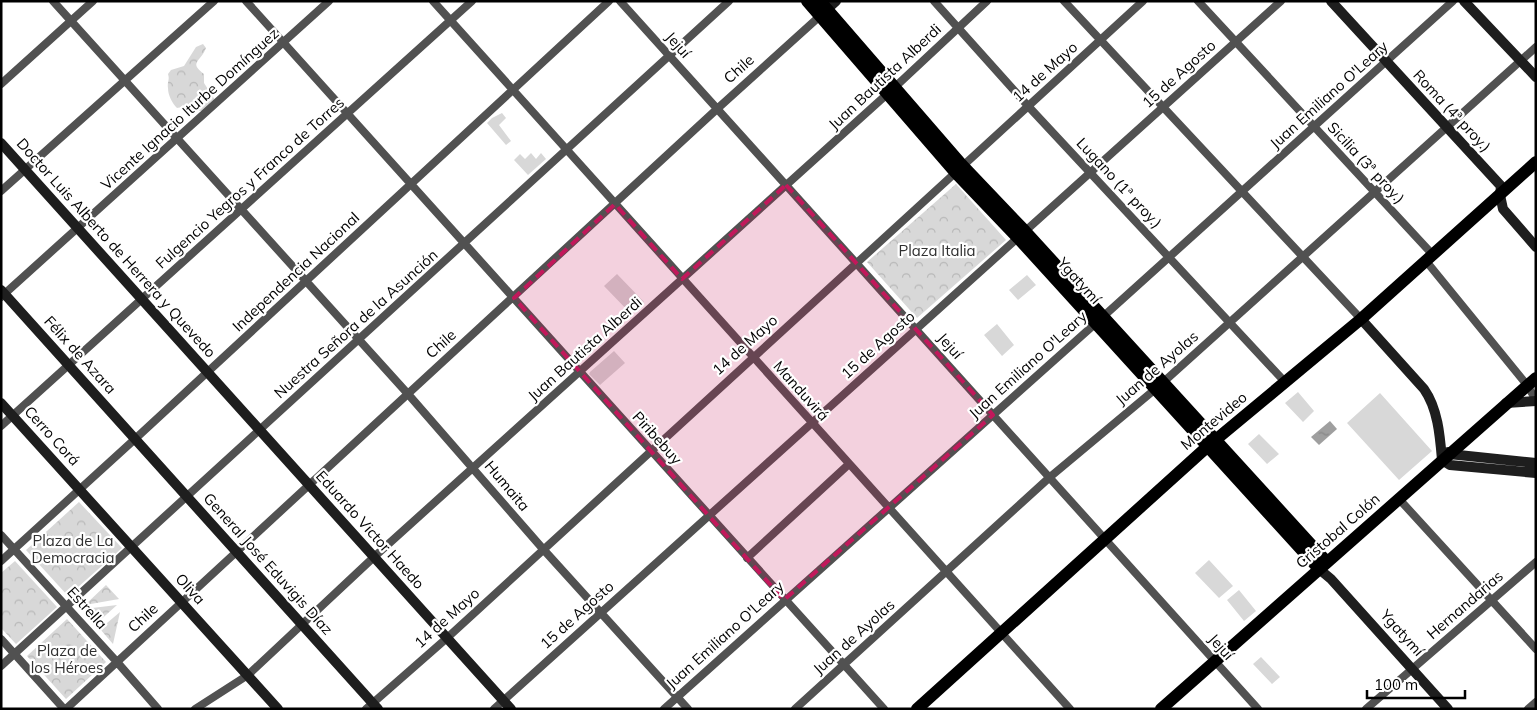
<svg xmlns="http://www.w3.org/2000/svg" width="1537" height="710" viewBox="0 0 1537 710" font-family="Mulish,sans-serif">
	<style>
		.forest { fill: url(#forest-crowns) }
		.garden { fill: #d8d8d8 }
		.water { fill: url(#water-ripples) }
		.lines { fill: none; stroke-linecap: round; stroke-linejoin: round }
		.street { stroke: #515151; stroke-width: 8 }
		.secondary { stroke: #1e1e1e; stroke-width: 10 }
		.primary { stroke: #000; stroke-width: 12 }
		.marked { fill: #c2185b; fill-opacity: 0.2; stroke: #c2185b; stroke-width: 4; stroke-dasharray: 10 6; stroke-linejoin: round }
		.labels { text-anchor: middle; stroke-width: 4.5; stroke-linejoin: round; paint-order: stroke }
		.street-label { font-size: 15px; fill: #000; stroke: #fff }
		.park-label { font-size: 15px; fill: #2f2f2f; stroke: #fff }
	</style>
	<defs>
		<pattern id="forest-crowns" width="20" height="18" patternUnits="userSpaceOnUse" patternTransform="scale(1.25)"><rect width="20" height="18" fill="#d8d8d8"/><path d="M2 6a3 3 0 1 1 6 0M12 15a3 3 0 1 1 6 0" fill="none" stroke="#b8b8b8"/></pattern>
		<pattern id="water-ripples" width="26" height="14" patternUnits="userSpaceOnUse" patternTransform="scale(1.25)"><rect width="26" height="14" fill="#9f9f9f"/><path d="M2 4q2-2 4 0t4 0M15 11q2-2 4 0t4 0" fill="none" stroke="#878787"/></pattern>
	</defs>
	<rect width="100%" height="100%" fill="#fff"/>
	<path class="forest" d="M203 44 206 48C201 62 188 62 204 74V83L215 100 206 111H195L188 106 177 108C172 103 168 95 168 88 167 82 170 80 168 74L171 70 184 66 196 47Z
		M956 184 1006 240 917 318 867 262Z
		M79 502 122 548 68 596 26 550Z
		M15 561 57 607 16 644 1 628V573Z
		M106 585 119 599 85 605Z
		M117 605 97 623 84 609Z
		M120 612 113 644 100 629Z
		M67 619 106 662 66 699 27 656Z"/>
	<path class="garden" d="M502 113 506 118 499 125 511 141 506 145 487 123 492 118Z
		M531 153 536 159 541 153 546 159 528 175 514 160 520 154 525 159Z
		M617 274 644 302 631 314 604 286Z
		M1027 275 1036 285 1018 300 1009 290Z
		M997 324 1014 345 1002 356 984 335Z
		M614 351 625 363 600 385 589 374 590 372Z
		M1298 392 1314 411 1303 422 1285 403Z
		M1380 393 1432 451 1399 480 1347 423Z
		M1259 434 1279 454 1267 464 1248 444Z
		M1209 560 1233 586 1219 598 1195 573Z
		M1239 590 1256 611 1244 621 1227 600Z
		M1261 657 1280 677 1272 684 1253 664Z"/>
	<path class="water" d="M1330 421 1337 429 1319 445 1311 437Z"/>
	<g class="lines">
		<path class="street" d="M53 1 408 394 543 549 688 709
			M246 1 884 709
			M433 1 1070 709
			M620 1 1258 709
			M934 1 1028 106 1285 382
			M1064 1 1361 319
			M1198 1 1433 255
			M1 84 93 1
			M1 191 214 1
			M1426 261 1527 385 1536 400
			M1 297 329 1
			M1 426 472 1
			M1399 499 1536 649
			M1 535 117 662 158 709
			M747 558 849 464
			M1 561 135 439 609 1
			M1 639 64 709
			M1 666 729 1
			M66 709 717 109 820 16
			M195 709 248 675 374 557 895 87 987 1
			M366 709 447 638 1143 1
			M494 709 1281 1
			M664 709 1096 323 1453 1
			M795 709 1050 477 1159 386 1536 47
			M1366 709 1536 562
			M1528 709 1536 702"/>
		<path class="secondary" d="M1331 1 1501 186 1500 195 1503 209 1536 247
			M1464 1 1536 77
			M823 13 836 1
			M1 143 511 709
			M1 290 378 709
			M1361 319 1424 389C1438 409 1440 436 1442 460L1450 465 1536 473
			M1 403 278 709
			M1506 403 1536 401
			M1448 452 1449 454 1536 463
			M1319 569 1331 579 1448 709"/>
		<path class="primary" d="M807 1 955 172 1018 238 1319 569
			M820 1 962 165 1025 231 1327 562
			M917 709 1207 447 1361 319 1536 162
			M1161 709 1536 378"/>
	</g>
	<path class="marked" d="M786 185 993 415 784 600 514 298 615 204 682 279Z"/>
	<g class="labels">
		<g class="street-label">
			<text transform="translate(678 45) rotate(48)" y="5">Jejuí</text>
			<text transform="translate(739 69) rotate(-42)" y="5">Chile</text>
			<text transform="translate(1045 72) rotate(-42)" y="5">14 de Mayo</text>
			<text transform="translate(1179 74) rotate(-42)" y="5">15 de Agosto</text>
			<text transform="translate(885 77) rotate(-43)" y="5">Juan Bautista Alberdi</text>
			<text transform="translate(1329 95) rotate(-42)" y="5">Juan Emiliano O'Leary</text>
			<text transform="translate(190 109) rotate(-42)" y="5">Vicente Ignacio Iturbe Domínguez</text>
			<text transform="translate(1452 111) rotate(47)" y="5">Roma (4ª proy.)</text>
			<text transform="translate(1366 163) rotate(47)" y="5">Sicilia (3ª proy.)</text>
			<text transform="translate(250 183) rotate(-42)" y="5">Fulgencio Yegros y Franco de Torres</text>
			<text transform="translate(1119 183) rotate(47)" y="5">Lugano (1ª proy.)</text>
			<text transform="translate(116 248) rotate(48)" y="5">Doctor Luis Alberto de Herrera y Quevedo</text>
			<text transform="translate(296 272) rotate(-43)" y="5">Independencia Nacional</text>
			<text transform="translate(1079 281) rotate(48)" y="5">Ygatymí</text>
			<text transform="translate(356 324) rotate(-42)" y="5">Nuestra Señora de la Asunción</text>
			<text transform="translate(441 344) rotate(-42)" y="5">Chile</text>
			<text transform="translate(745 345) rotate(-42)" y="5">14 de Mayo</text>
			<text transform="translate(878 345) rotate(-42)" y="5">15 de Agosto</text>
			<text transform="translate(950 346) rotate(48)" y="5">Jejuí</text>
			<text transform="translate(585 349) rotate(-42)" y="5">Juan Bautista Alberdi</text>
			<text transform="translate(80 355) rotate(48)" y="5">Félix de Azara</text>
			<text transform="translate(1028 365) rotate(-42)" y="5">Juan Emiliano O'Leary</text>
			<text transform="translate(1157 368) rotate(-41)" y="5">Juan de Ayolas</text>
			<text transform="translate(801 391) rotate(48)" y="5">Manduvirá</text>
			<text transform="translate(1214 421) rotate(-40)" y="5">Montevideo</text>
			<text transform="translate(52 436) rotate(48)" y="5">Cerro Corá</text>
			<text transform="translate(657 438) rotate(48)" y="5">Piribebuy</text>
			<text transform="translate(507 486) rotate(50)" y="5">Humaita</text>
			<text transform="translate(370 530) rotate(48)" y="5">Eduardo Victor Haedo</text>
			<text transform="translate(1338 531) rotate(-41)" y="5">Cristobal Colón</text>
			<text transform="translate(268 564) rotate(48)" y="5">General José Eduvigis Díaz</text>
			<text transform="translate(190 589) rotate(48)" y="5">Oliva</text>
			<text transform="translate(1465 605) rotate(-41)" y="5">Hernandarias</text>
			<text transform="translate(87 608) rotate(48)" y="5">Estrella</text>
			<text transform="translate(577 615) rotate(-42)" y="5">15 de Agosto</text>
			<text transform="translate(143 618) rotate(-43)" y="5">Chile</text>
			<text transform="translate(447 618) rotate(-42)" y="5">14 de Mayo</text>
			<text transform="translate(1402 633) rotate(48)" y="5">Ygatymí</text>
			<text transform="translate(725 635) rotate(-42)" y="5">Juan Emiliano O'Leary</text>
			<text transform="translate(854 637) rotate(-42)" y="5">Juan de Ayolas</text>
			<text transform="translate(1221 647) rotate(48)" y="5">Jejuí</text>
		</g>
		<g class="park-label">
			<text x="937" y="256">Plaza Italia</text>
			<text x="73" y="546">Plaza de La<tspan x="73" dy="17">Democracia</tspan></text>
			<text x="67" y="656">Plaza de<tspan x="67" dy="17">los Héroes</tspan></text>
		</g>
	</g>
	<rect width="1537" height="710" fill="none" stroke="#000000" stroke-width="5"/>
	<path d="M1367 690v8h98v-8" fill="none" stroke="#000000" stroke-width="2.5"/>
	<text x="1374" y="690" font-size="15" fill="#000000" stroke="#ffffff" stroke-width="4" paint-order="stroke">100 m</text>
</svg>
